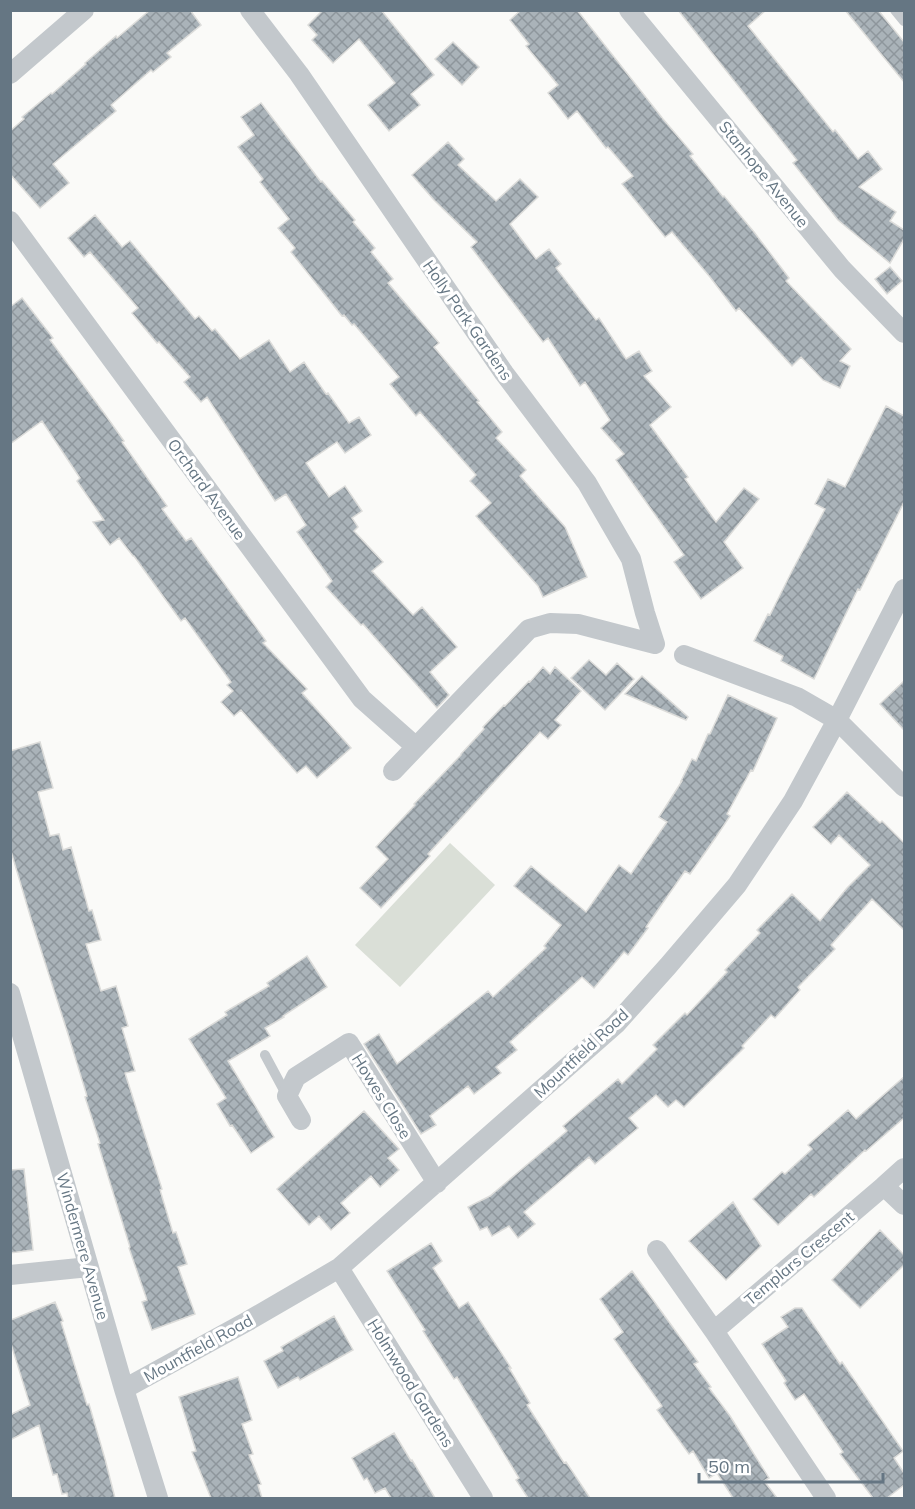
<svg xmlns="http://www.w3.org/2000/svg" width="915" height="1509" viewBox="0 0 915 1509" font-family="Mulish,sans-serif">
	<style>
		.pitch { fill: #dadfd7 }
		.building { fill: url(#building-cross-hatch); stroke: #dcdcda; stroke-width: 1.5 }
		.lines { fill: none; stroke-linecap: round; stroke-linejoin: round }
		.service { stroke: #c3c8cc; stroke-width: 10 }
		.minor { stroke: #c3c8cc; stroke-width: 20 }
		.labels { text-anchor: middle; stroke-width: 6; stroke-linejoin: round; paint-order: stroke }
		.street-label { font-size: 16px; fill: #657683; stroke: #fff }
	</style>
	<defs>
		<pattern id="building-cross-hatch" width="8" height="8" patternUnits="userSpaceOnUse" patternTransform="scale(1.5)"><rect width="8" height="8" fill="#aab3b9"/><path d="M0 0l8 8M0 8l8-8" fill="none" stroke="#8e969c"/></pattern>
	</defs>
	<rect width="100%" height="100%" fill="#fafaf8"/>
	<path class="pitch" d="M450 843 495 885 400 987 355 945Z"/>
	<path class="building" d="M150 10H190L201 25 167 53 171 57 153 72 151 70 111 105 116 111 53 164 69 183 40 208 10 174V131L24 119 22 117 51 93 52 94 86 64 85 63 116 36 117 38Z
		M323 10H381L434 75 411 94 420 105 389 131 368 105 395 83 359 39 333 63 312 40 317 35 308 25Z
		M521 10H577L663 119 693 154 690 156 723 197 724 196 754 232 789 278 786 281 851 349 840 361 850 366 840 388 823 380 801 357 792 366 739 308 736 311 710 277 672 232 665 237 622 184 633 176 608 147 606 148 577 111 568 119 548 93 558 85 526 46 529 44 510 20Z
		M678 10H766L748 26 833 132 835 130 858 159 868 151 882 169 859 187 896 212 890 221 904 230V239L890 263 838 220 793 163 797 160Z
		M845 10H878L904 42V82Z
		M453 42 479 67 462 85 435 59Z
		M261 103 321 182 322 181 355 220 353 222 375 248 371 252 393 279 388 283 439 343 434 347 479 401 477 402 502 432 496 438 526 470 520 476 565 527 587 577 543 597 538 586 476 516 491 503 470 481 476 475 420 412 416 416 390 384 399 377 354 324 352 325 344 315 342 316 291 252 295 248 278 228 289 219 260 182 263 179 238 147 254 135 241 117Z
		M448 142 464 159 458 165 496 201 520 179 538 197 510 224 536 259 549 249 561 264 556 268 596 320 599 318 626 359 639 351 652 371 644 376 671 407 650 425 688 477 685 479 716 522 744 488 759 499 724 542 743 568 701 599 674 562 684 555 616 460 624 454 601 428 610 420 585 382 580 386 548 338 543 342 471 247 477 242 434 200 412 175Z
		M95 215 122 247 130 241 195 319 199 316 212 331 215 329 240 359 269 340 290 372 304 362 326 394 328 393 349 423 359 417 371 435 345 453 337 442 306 463 329 497 345 486 362 511 352 518 358 527 354 531 383 562 372 571 413 615 422 607 457 647 430 672 449 695 437 708 363 624 361 625 326 587 332 581 297 532 306 525 286 494 275 501 207 397 201 402 184 382 190 377 159 342 157 343 132 313 138 308 90 252 84 257 68 238Z
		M890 267 902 281 887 294 875 279Z
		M22 298 53 338 50 340 104 413 124 441 122 442 167 506 162 509 186 541 191 538 266 641 263 643 307 689 302 693 351 748 317 778 306 766 297 773 241 710 234 716 221 702 233 691 227 685 231 682 185 618 181 621 134 556H133L119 538 110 545 93 522 104 520 77 481 80 478 42 421 10 444V307Z
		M886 406 904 416V502L860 590 858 589 814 679 781 661 783 656 754 641 768 614 770 615 792 571 825 509 815 504 828 479 845 487Z
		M589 660 606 675 617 663 634 679 605 710 571 678Z
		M543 667 550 674 555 667 581 691 555 720 561 725 548 739 540 732 428 854 430 856 381 908 360 888 388 859 376 847 415 805 414 804 461 755V754L484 729 483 727 504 705 505 706 529 681 530 682Z
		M642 676 688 717 686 720 625 694Z
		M904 681V730L880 704Z
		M728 695 777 718 753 771 751 770 727 814 730 816 716 837 690 874 685 871 646 927 648 928 628 955 624 952 594 988 582 977 510 1042 517 1050 496 1067 501 1073 474 1094 468 1086 430 1116 436 1125 421 1134 364 1044 379 1034 397 1064 488 991 493 997 546 948 544 946 561 925 514 886 531 866 586 912 619 865 631 874 667 822 659 817 682 781H681L692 759 696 761 708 734H710Z
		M40 742 53 788 38 792 50 836 59 834 63 850 71 847 89 911 92 910 101 940 86 944 101 991 116 986 128 1026 122 1028 135 1071 125 1073 162 1189 160 1190 173 1233 176 1232 187 1264 178 1267 195 1314 152 1330 142 1302 147 1300 129 1248 130 1247 98 1144 100 1143 85 1097 87 1096 68 1034 32 922 10 848V751Z
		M847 792 880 823 882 821 904 843V930L872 899 831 945 835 949 798 987 800 990 775 1018 771 1015 742 1046 744 1048 684 1107 676 1100 668 1107 656 1095 629 1118 638 1128 595 1164 589 1157 524 1212 535 1224 518 1238 509 1226 492 1236 487 1227 480 1230 468 1207 490 1196 567 1131 563 1126 618 1079 622 1084 657 1049 653 1045 685 1013 687 1015 727 972 725 970 760 933 757 930 792 894 820 921 847 888 870 865 839 835 831 844 813 827Z
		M307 956 327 987 283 1016 284 1017 265 1028 270 1036 228 1061 274 1137 251 1153 232 1125 230 1126 217 1104 226 1098 189 1039 227 1015 225 1012 269 986 267 983Z
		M904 1077V1118L866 1151 865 1150 814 1197 811 1194 778 1225 753 1199 782 1172 785 1174 812 1149 808 1145 848 1110 856 1119Z
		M364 1111 399 1149 388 1158 399 1170 380 1187 371 1176 341 1203 350 1213 331 1230 319 1216 309 1225 277 1189Z
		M24 1169 33 1250 10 1253V1170Z
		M733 1202 761 1246 726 1280 689 1241Z
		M880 1230 904 1255V1265L860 1308 832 1280Z
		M431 1243 442 1261 433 1268 459 1308 468 1302 511 1368H509L530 1403 527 1405 564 1463 566 1462 590 1498H528L516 1480 519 1478 457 1377 454 1379 423 1331 425 1330 387 1271Z
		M632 1271 698 1362 694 1364 711 1387 709 1388 730 1416 769 1478 764 1481 777 1498H733L717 1473 709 1478 693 1451 689 1454 657 1410 662 1406 614 1339 623 1332 600 1299Z
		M55 1302 63 1321 61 1322 87 1405 89 1404 105 1459 115 1498H68L67 1493 62 1494 57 1474 53 1475 39 1425 10 1440V1415L30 1405 11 1344V1320Z
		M795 1308H802L840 1364 842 1362 903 1451 894 1458 904 1473V1485L887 1498H873L840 1454 843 1452 804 1394 795 1400 784 1383 786 1381 762 1344 788 1327 781 1317Z
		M334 1316 353 1350 300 1380 298 1377 278 1388 264 1361 283 1351 281 1347Z
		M238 1377 252 1420 242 1424 253 1454 249 1455 261 1484 258 1485 262 1498H211L192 1452 196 1451 179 1397Z
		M394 1433 411 1461 412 1460 435 1498H391L385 1488 375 1493 367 1478 364 1480 352 1458Z"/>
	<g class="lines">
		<path class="service" d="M895 10 904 21
			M265 1055 287 1096"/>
		<path class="minor" d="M250 10 299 74 504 373 587 483 631 559 645 613 655 644
			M629 10 842 269 904 333
			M10 74 84 10
			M10 221 362 699 415 746
			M684 655 797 697 837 720 904 787
			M393 771 529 629 550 623 578 624 655 644
			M10 993 124 1389 158 1498
			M301 1120 287 1096 296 1077 349 1043 437 1183
			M884 1186 904 1168
			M657 1250 714 1331 884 1186 904 1205
			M339 1268 483 1498
			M10 1275 89 1267
			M714 1331 826 1498
			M124 1389 248 1321 339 1268 616 1024 668 966 737 885 793 801 837 720 904 589"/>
	</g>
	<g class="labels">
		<g class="street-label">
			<text transform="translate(764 174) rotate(51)" y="6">Stanhope Avenue</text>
			<text transform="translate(468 320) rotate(55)" y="6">Holly Park Gardens</text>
			<text transform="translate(207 489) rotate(54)" y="6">Orchard Avenue</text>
			<text transform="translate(581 1053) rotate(-43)" y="6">Mountfield Road</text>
			<text transform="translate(382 1096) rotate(58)" y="6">Howes Close</text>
			<text transform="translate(83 1246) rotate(74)" y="6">Windermere Avenue</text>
			<text transform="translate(799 1258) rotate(-40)" y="6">Templars Crescent</text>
			<text transform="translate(198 1348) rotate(-29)" y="6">Mountfield Road</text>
			<text transform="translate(411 1383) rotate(58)" y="6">Holmwood Gardens</text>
		</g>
	</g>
	<rect width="915" height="1509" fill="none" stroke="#657683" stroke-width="24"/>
	<path d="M699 1473v9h184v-9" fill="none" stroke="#657683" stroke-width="3"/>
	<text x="708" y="1473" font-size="18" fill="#657683" stroke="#ffffff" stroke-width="4.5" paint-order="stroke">50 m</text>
</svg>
